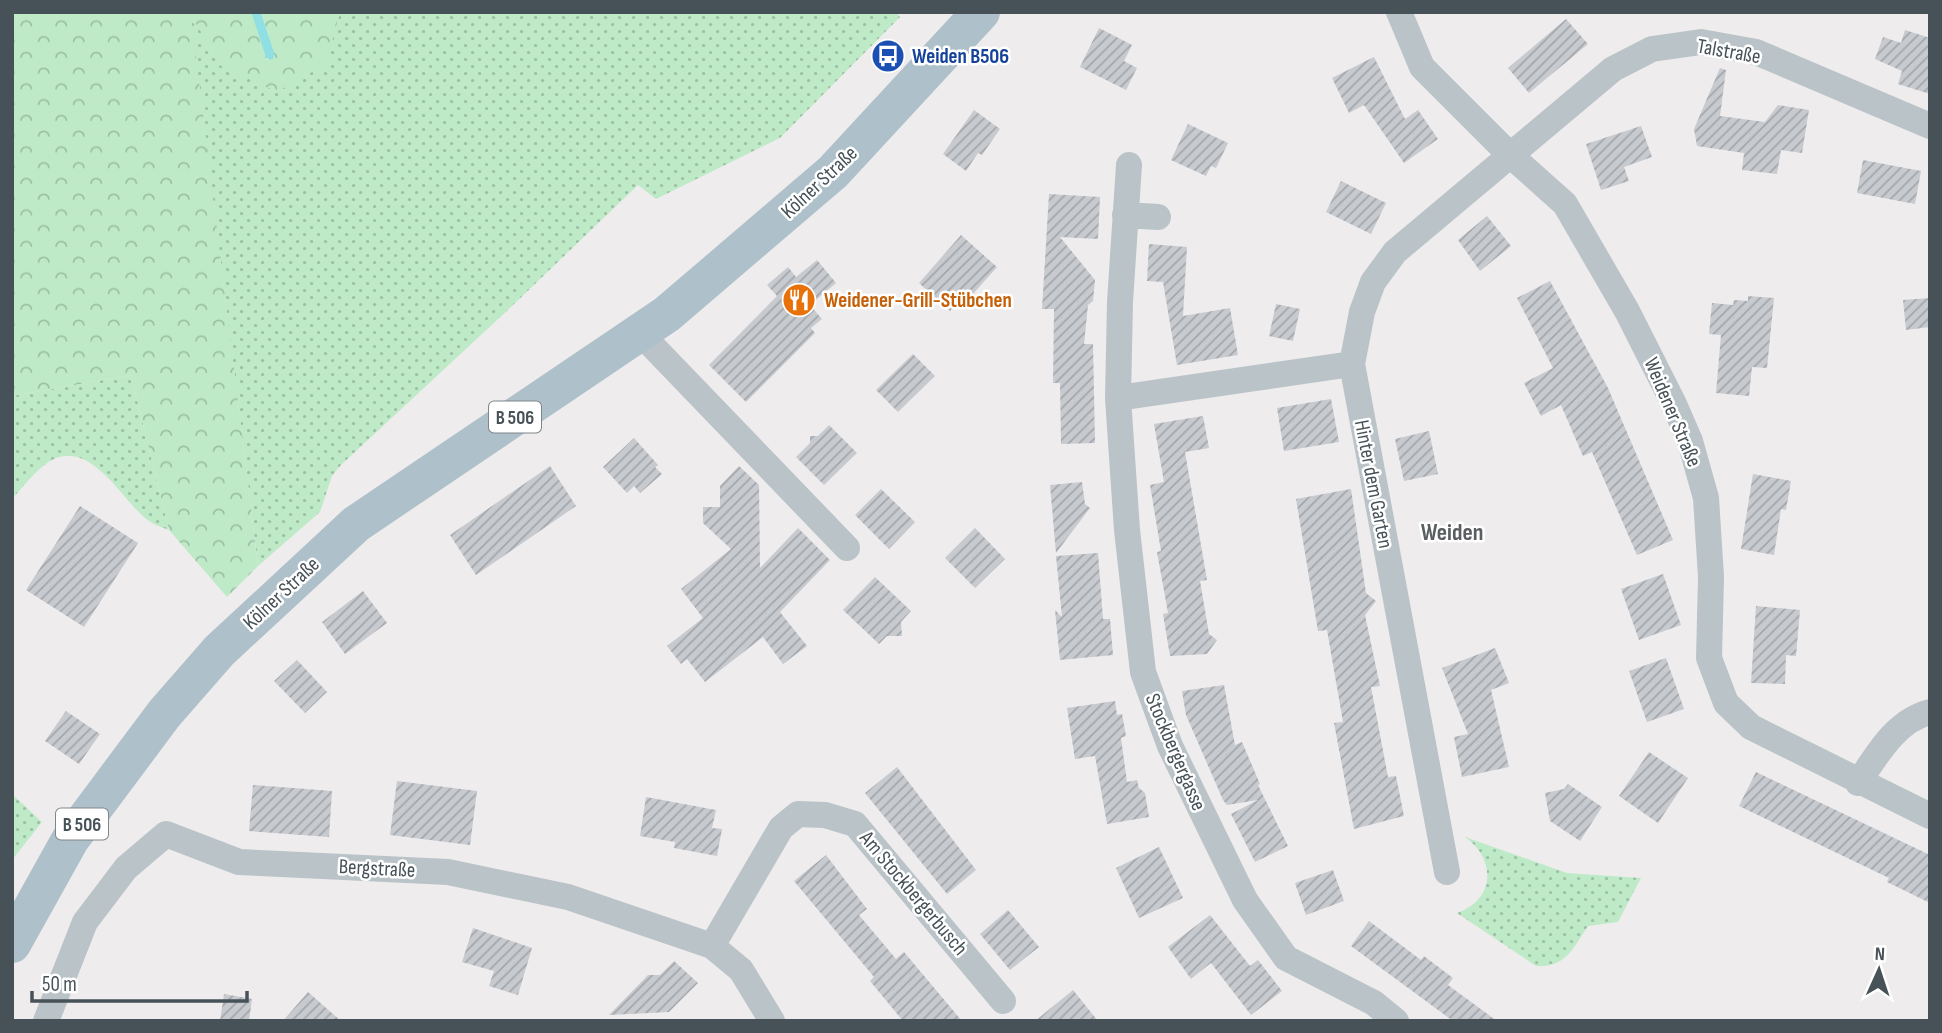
<svg xmlns="http://www.w3.org/2000/svg" width="1942" height="1033" viewBox="0 0 1942 1033" font-family="'Sofia Sans Condensed',sans-serif">
	<style>
		.grass { fill: url(#grass-dots) }
		.forest { fill: url(#forest-crowns) }
		.lines { fill: none; stroke-linecap: round; stroke-linejoin: round }
		.stream { stroke: #8fdfe3; stroke-width: 9 }
		.building { fill: url(#building-hatch) }
		.minor { stroke: #b9c3c8; stroke-width: 26 }
		.primary { stroke: #aec0c9; stroke-width: 38 }
		.labels { text-anchor: middle; stroke-width: 5; stroke-linejoin: round; paint-order: stroke }
		.shield { fill: #fff; stroke: #7e868a; stroke-width: 2 }
		.shield-label { font-size: 19px; font-weight: bold; fill: #475258 }
		.street-label { font-size: 21px; fill: #475258; stroke: #fff }
		.transit-label { font-size: 21px; font-weight: bold; fill: #164399; stroke: #fff; text-anchor: start }
		.food-label { font-size: 21px; font-weight: bold; fill: #c56008; stroke: #fff; text-anchor: start }
		.quarter-label { font-size: 24px; font-weight: bold; fill: #5a5e61; stroke: #fff }
	</style>
	<defs>
		<pattern id="grass-dots" width="8" height="8" patternUnits="userSpaceOnUse" patternTransform="scale(1.75)"><rect width="8" height="8" fill="#beeac8"/><path d="M2 2h.1M6 6h.1" fill="none" stroke="#9cc0a5" stroke-width="1.8" stroke-linecap="round"/></pattern>
		<pattern id="forest-crowns" width="20" height="18" patternUnits="userSpaceOnUse" patternTransform="scale(1.75)"><rect width="20" height="18" fill="#beeac8"/><path d="M2 6a3 3 0 1 1 6 0M12 15a3 3 0 1 1 6 0" fill="none" stroke="#9cc0a5"/></pattern>
		<pattern id="building-hatch" width="6" height="6" patternUnits="userSpaceOnUse" patternTransform="scale(1.75)"><rect width="6" height="6" fill="#c7cacf"/><path d="M-1 1l2-2M0 6l6-6M5 7l2-2" fill="none" stroke="#a3a7ab"/></pattern>
	</defs>
	<rect width="100%" height="100%" fill="#efeced"/>
	<path class="grass" d="M190 12 221 66 325 64 340 12H896L900 17 780 138 656 199 638 185 511 307 341 465 332 476 320 512 258 566Z
		M131 375 169 530C161 527 152 524 145 518 118 495 85 430 42 467 31 476 22 488 12 499V396Z
		M12 794 42 822 12 860Z
		M1465 837 1567 873 1641 878 1618 922 1588 926C1573 948 1566 968 1536 966L1457 913C1496 899 1496 859 1465 837Z"/>
	<path class="forest" d="M12 12H252L267 60 275 57 261 12H340L326 64 277 92 221 66 191 15 258 566 227 597 169 530 131 375 12 396Z"/>
	<g class="lines">
		<path class="stream" d="M256 12 270 55"/>
	</g>
	<path class="building" d="M1566 19 1588 44 1529 93 1508 68Z
		M1099 28 1132 45 1124 61 1137 68 1126 90 1080 67Z
		M1905 30 1930 38V94L1898 84 1902 71 1875 59 1883 37 1901 43Z
		M1374 57 1405 119 1418 110 1438 139 1404 163 1364 105 1349 113 1332 78Z
		M1720 68 1726 70 1720 116 1765 122 1778 105 1809 110 1802 153 1781 150 1777 174 1742 170 1744 153 1697 146 1694 129Z
		M974 110 1000 129 982 155 978 153 966 171 943 154Z
		M1188 124 1228 143 1216 168 1211 166 1206 176 1171 160Z
		M1641 126 1652 157 1624 167 1629 181 1601 190 1586 144Z
		M1863 160 1921 171 1915 204 1857 193Z
		M1341 181 1386 203 1371 234 1326 212Z
		M1049 194 1100 197 1098 239 1060 237 1095 280 1093 301 1088 305 1084 344H1093L1095 443 1061 444 1060 383H1053L1054 309H1042Z
		M1487 216 1511 246 1480 271 1458 240Z
		M961 235 997 267 973 294 969 290 950 311 919 283Z
		M1149 244 1187 247 1183 316 1230 308 1238 355 1177 365 1163 282 1147 281Z
		M817 260 836 283 810 305 822 319 811 328 815 333 746 402 709 365 777 296 767 285 788 267 796 277Z
		M1550 281 1608 388 1673 540 1637 555 1592 452 1583 456 1561 405 1541 416 1524 383 1553 368 1517 298Z
		M1748 296 1774 298 1767 368 1752 367 1749 396 1716 393 1721 335 1709 334 1712 303 1733 305 1734 300 1748 301Z
		M1930 298V327L1906 330 1903 300Z
		M1276 304 1300 309 1293 341 1269 336Z
		M913 354 935 376 898 412 876 390Z
		M1331 399 1339 442 1284 451 1277 408Z
		M1203 416 1209 448 1185 452 1207 580 1200 581 1209 634 1217 640 1207 654 1170 656 1163 614 1168 613 1157 552 1161 551 1150 485 1164 482 1154 424Z
		M829 425 857 453 824 485 796 457 810 443V436H818Z
		M1429 431 1438 474 1404 481 1395 439Z
		M634 438 658 465 655 467 662 474 640 493 634 486 627 493 603 467Z
		M550 466 576 506 476 575 450 535Z
		M739 466 759 485 760 568 798 528 830 560 780 612 807 646 783 664 763 637 705 682 687 659 681 664 667 646 703 618 681 589 731 549 703 523V507H720V486Z
		M1753 474 1791 481 1786 510 1781 509 1774 555 1741 549Z
		M1082 482 1085 504 1090 508 1056 553 1050 485Z
		M881 489 915 522 889 549 855 515Z
		M1351 489 1366 593 1376 601 1365 615 1380 686 1371 687 1388 777 1396 776 1404 816 1354 829 1334 723 1343 722 1327 630 1318 631 1296 499Z
		M80 506 138 543 84 627 26 590Z
		M975 528 1005 559 975 588 945 558Z
		M1098 553 1103 619H1110L1113 655 1060 660 1055 610 1062 617 1056 556Z
		M1663 574 1681 625 1639 640 1621 589Z
		M875 577 911 611 901 622 902 636H887L879 644 843 610Z
		M363 591 387 623 345 654 322 622Z
		M1756 606 1800 610 1796 656 1786 655 1785 684 1751 683Z
		M1495 648 1509 683 1491 690 1509 767 1462 777 1454 737 1468 734 1442 668Z
		M1666 658 1684 709 1647 722 1629 671Z
		M297 660 327 692 305 713 274 681Z
		M1224 685 1235 745 1242 742 1260 784 1258 785 1288 846 1255 862 1231 814 1258 800 1227 805 1223 800 1186 715 1182 691Z
		M1115 701 1117 715 1122 714 1126 736 1121 738 1127 782 1137 780 1139 788 1145 793 1149 817 1107 824 1095 756 1075 759 1067 708Z
		M66 711 100 734 79 764 45 741Z
		M1649 752 1688 778 1658 823 1619 796Z
		M897 767 976 870 947 894 865 793Z
		M1756 772 1930 855V903L1887 882 1889 878 1739 806Z
		M397 781 477 791 470 845 390 835Z
		M1568 784 1602 807 1580 841 1550 821 1545 793 1564 789Z
		M253 785 332 791 329 837 249 831Z
		M646 797 716 810 712 828 722 829 717 856 674 848 675 842 640 836Z
		M1159 847 1183 898 1139 918 1116 868Z
		M826 855 867 909 859 915 896 959 904 952 962 1021H903L870 981 874 977 794 881Z
		M1333 870 1344 901 1306 915 1295 883Z
		M1008 910 1039 947 1010 970 980 934Z
		M1210 915 1250 966 1258 960 1282 991 1251 1015 1211 963 1191 979 1168 947Z
		M1369 921 1421 960 1424 956 1453 978 1448 985 1497 1021H1453L1351 946Z
		M473 928 532 948 518 995 489 986 494 971 462 962Z
		M674 961 698 983 669 1012 609 1015 648 975H660Z
		M1073 990 1098 1021H1035Z
		M308 992 341 1021H283Z
		M224 994 252 999 249 1021H220Z"/>
	<g class="lines">
		<path class="minor" d="M1399 12 1422 67 1509 154 1565 204 1627 311 1673 402 1690 441 1706 498 1711 577 1709 658 1726 703 1751 727 1930 816
			M1125 215 1158 217
			M640 333 847 548
			M1352 364 1118 398 1127 530 1143 672 1170 746 1245 900 1286 958 1374 1003 1396 1021
			M1118 398 1120 302 1129 165
			M1858 783C1877 755 1895 721 1930 712
			M1447 872 1352 364 1362 312 1373 282 1395 252 1613 69 1652 49 1701 42 1756 52 1930 126
			M712 946 781 828 798 814 825 815 855 824 1003 1001
			M46 1021 85 922 126 868 166 834 239 862 448 872 568 897 712 946 741 970 772 1021"/>
		<path class="primary" d="M12 944 70 840 164 714 219 651 356 524 667 314 833 172 981 12"/>
	</g>
	<defs>
		<symbol id="bus-disc" viewBox="-11 -11 22 22"><circle r="9.5" fill="#1a4fb4" stroke="#fff"/><path d="M-5-6H5V4H4V6H2V4H-2V6H-4V4H-5ZM-3.5-4V0h7V-4ZM-3.5 1.2v1.5H-2V1.2ZM2 1.2v1.5H3.5V1.2Z" fill="#fff"/></symbol>
		<symbol id="restaurant-disc" viewBox="-11 -11 22 22"><circle r="9.5" fill="#e8710a" stroke="#fff"/><path d="M-5-6h1v4h1v-4h1v4h1v-4h1v5L-1.5 .5V6h-2V.5L-5-1ZM5-6V6H3V1.5H1.5Q1.5-4 5-6Z" fill="#fff"/></symbol>
	</defs>
	<g fill-rule="evenodd">
		<use href="#bus-disc" x="869" y="37" width="38" height="38"/>
		<use href="#restaurant-disc" x="780" y="281" width="38" height="38"/>
	</g>
	<g class="labels">
		<g class="shield">
			<rect x="489" y="401.5" width="52" height="31" rx="5"/>
			<rect x="56" y="808.5" width="52" height="31" rx="5"/>
		</g>
		<g class="shield-label">
			<text x="515" y="424">B 506</text>
			<text x="82" y="831">B 506</text>
		</g>
		<g class="street-label">
			<text transform="translate(1729 51) rotate(10)" y="7">Talstraße</text>
			<text transform="translate(819 182) rotate(-43)" y="7">Kölner Straße</text>
			<text transform="translate(1673 412) rotate(67)" y="7">Weidener Straße</text>
			<text transform="translate(1374 484) rotate(79)" y="7">Hinter dem Garten</text>
			<text transform="translate(281 593) rotate(-43)" y="7">Kölner Straße</text>
			<text transform="translate(1176 752) rotate(67)" y="7">Stockbergergasse</text>
			<text transform="translate(377 868) rotate(3)" y="7">Bergstraße</text>
			<text transform="translate(914 893) rotate(50)" y="7">Am Stockbergerbusch</text>
		</g>
		<g class="transit-label">
			<text x="912" y="63">Weiden B506</text>
		</g>
		<g class="food-label">
			<text x="824" y="307">Weidener-Grill-Stübchen</text>
		</g>
		<g class="quarter-label">
			<text x="1452" y="540">Weiden</text>
		</g>
	</g>
	<rect width="1942" height="1033" fill="none" stroke="#475258" stroke-width="28"/>
	<g transform="translate(1879 970) rotate(3)" stroke="#ffffff" stroke-width="5" paint-order="stroke">
	<path d="M0-5L12 26L0 18L-12 26Z" fill="#475258"/>
	<text y="-10" font-size="19" font-weight="bold" text-anchor="middle" fill="#475258">N</text>
	</g>
	<path d="M32 991v10h215v-10" fill="none" stroke="#475258" stroke-width="3.5"/>
	<text x="42" y="991" font-size="21" fill="#475258" stroke="#ffffff" stroke-width="5" paint-order="stroke">50 m</text>
</svg>
